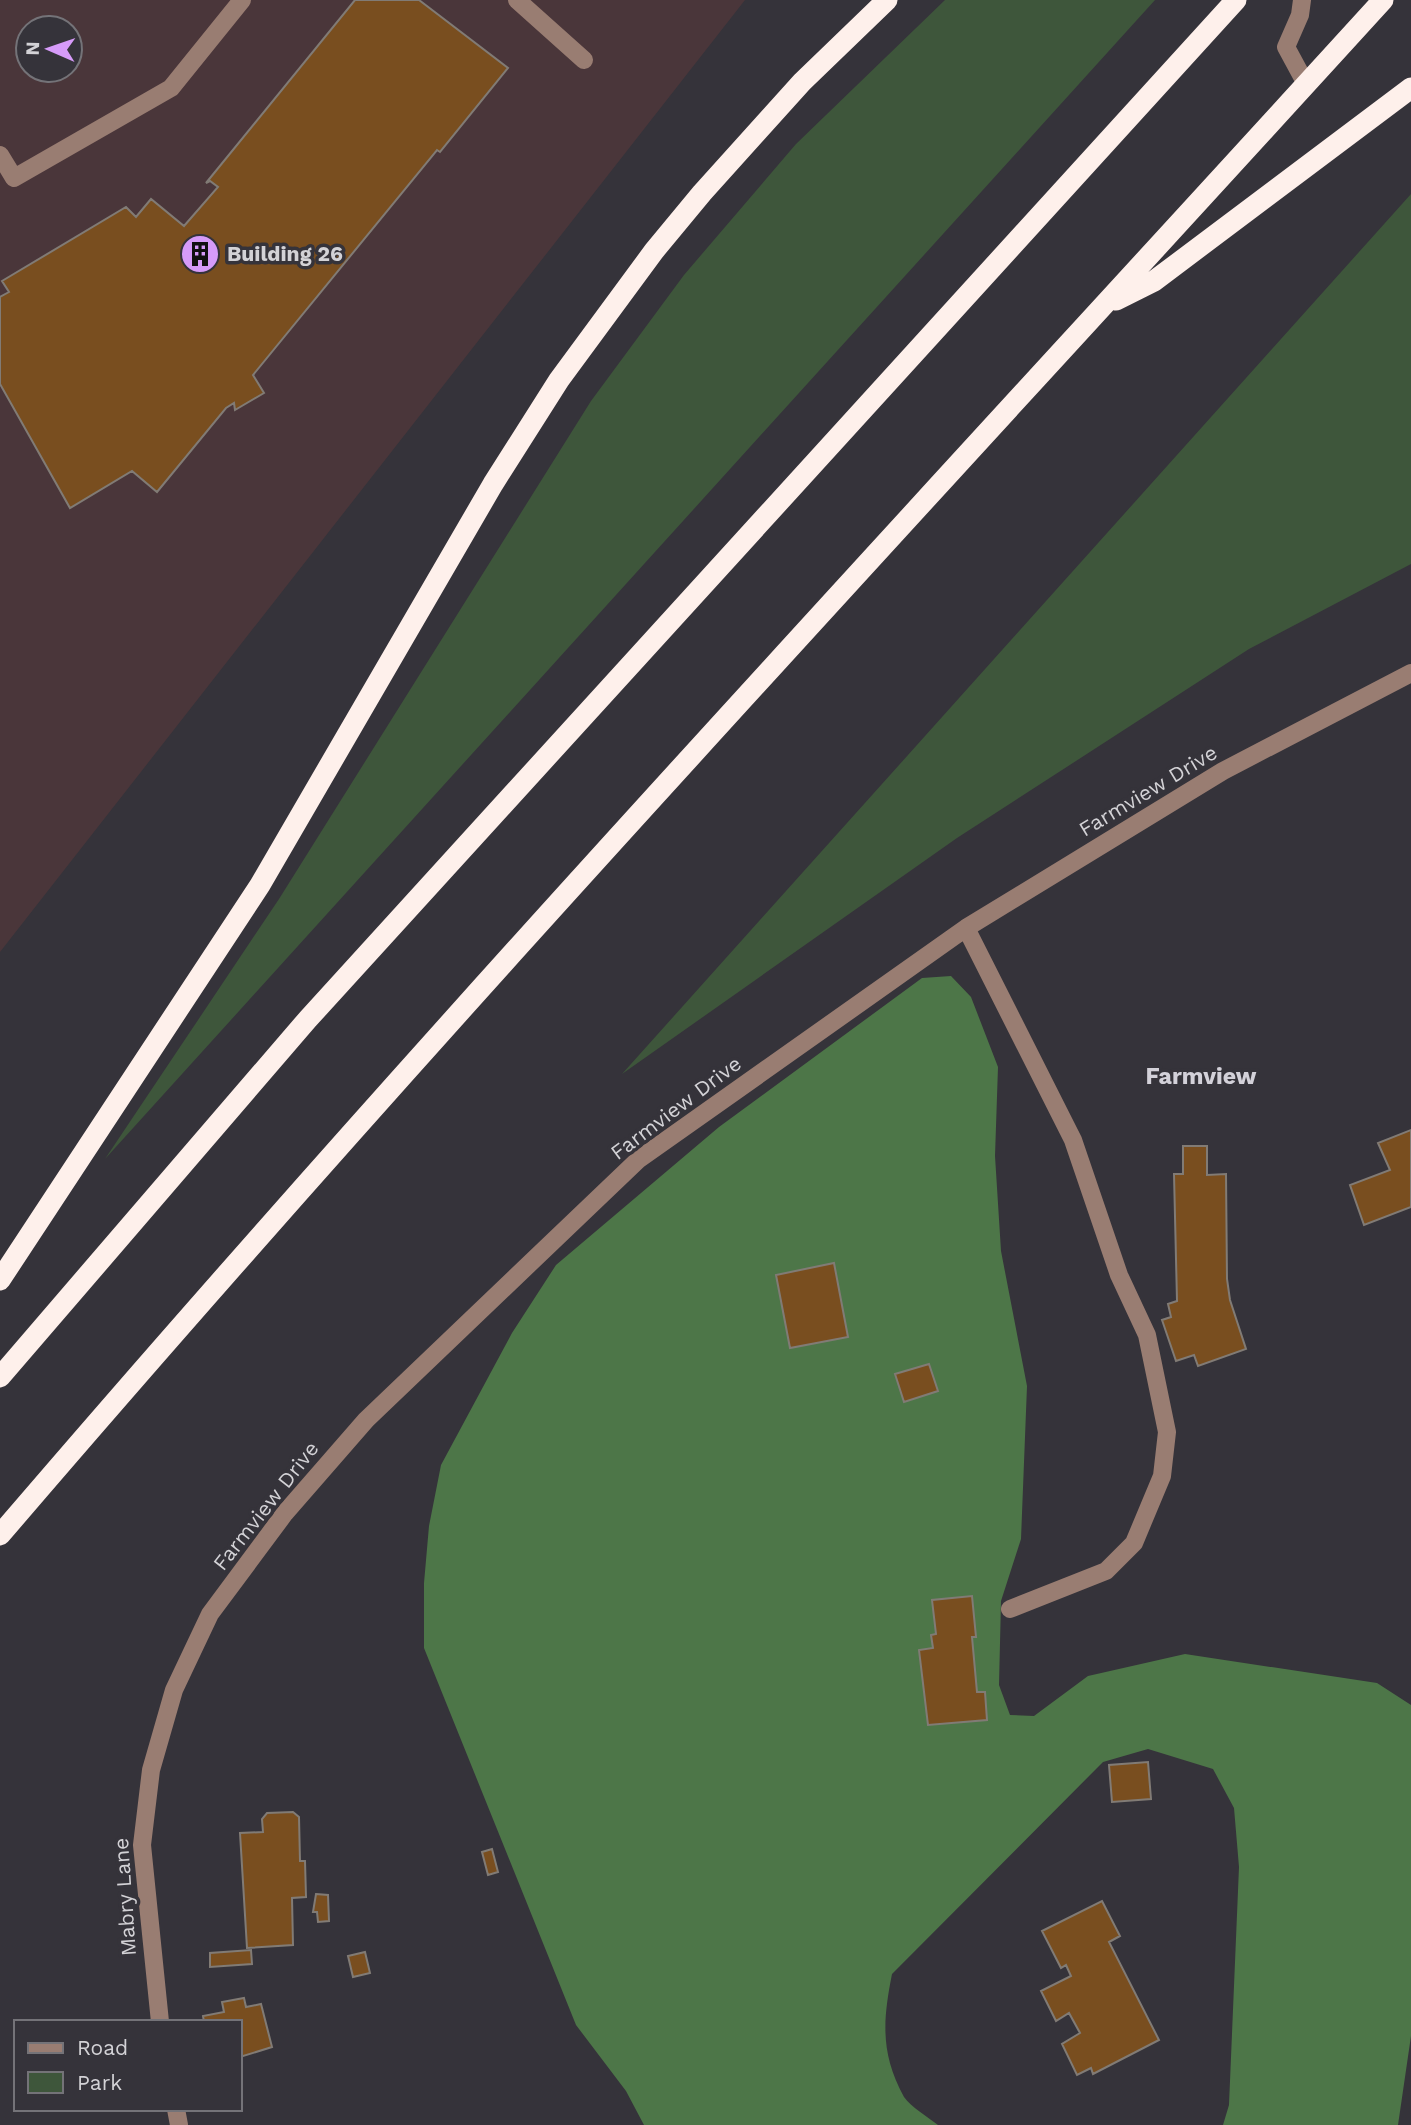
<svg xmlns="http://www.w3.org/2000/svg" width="1411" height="2125" viewBox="0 0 1411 2125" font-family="'Work Sans',sans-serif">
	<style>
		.commercial { fill: #4a363a; fill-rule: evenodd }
		.green { fill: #3e563b }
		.forest { fill: #4d7648; fill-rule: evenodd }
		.building { fill: #794e1f; stroke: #817b75; stroke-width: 2 }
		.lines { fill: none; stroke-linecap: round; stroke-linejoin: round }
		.minor { stroke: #997d72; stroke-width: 18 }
		.highway { stroke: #fef0eb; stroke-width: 21 }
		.labels { text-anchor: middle; stroke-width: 7; stroke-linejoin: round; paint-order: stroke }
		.poi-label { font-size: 21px; font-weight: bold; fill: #d3d2d6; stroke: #35333a; text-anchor: start }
		.street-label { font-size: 21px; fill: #d3d2d6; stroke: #35333a }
		.neighbourhood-label { font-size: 23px; font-weight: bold; fill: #d3d1d9; stroke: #35333a }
	</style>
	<rect width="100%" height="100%" fill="#35333a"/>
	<path class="commercial" d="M0 0H745L0 952ZM28 28H70V70H28Z"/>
	<path class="green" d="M945 0H1155L105 1159 279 899 591 401 684 275 796 144Z
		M1411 194V564L1249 649 957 838 622 1074Z"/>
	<path class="forest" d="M951 976 971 997 998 1067 995 1156 1001 1251 1027 1386 1021 1539 1001 1601 999 1685 1010 1715 1034 1716 1088 1676 1185 1654 1377 1683 1411 1705V2036L1398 2125H1223L1229 2105 1239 1867 1234 1808 1213 1769 1148 1749 1103 1762 892 1974C883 2020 880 2053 904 2097 911 2107 928 2117 938 2125H644L626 2091 576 2025 424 1648V1583L429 1526 441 1465 512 1333 556 1265 719 1127 922 978ZM834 1263 848 1336 790 1347 776 1275ZM928 1364 937 1391 904 1402 895 1375ZM972 1596 976 1636 972 1637 977 1692H985L986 1720 928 1725 919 1650 933 1648 936 1634 933 1600Z"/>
	<path class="building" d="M355 0H419L508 68 440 152 437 150 253 375 264 393 235 410 234 403 226 408 157 492 132 471 70 508 0 384V297L9 292 2 281 126 207 136 217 151 199 184 226 218 187 210 181 206 183Z
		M1411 1130V1207L1364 1225 1350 1185 1390 1170 1378 1143Z
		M1183 1146H1207V1175L1226 1174 1227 1279 1230 1300 1246 1349 1198 1366 1194 1355 1176 1361 1162 1320 1171 1317 1168 1304 1177 1301 1174 1174H1183Z
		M834 1263 848 1337 790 1348 776 1275Z
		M929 1364 938 1391 904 1402 895 1374Z
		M972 1596 976 1637H972L977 1692H985L987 1720 928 1725 919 1650 933 1648 931 1635 936 1634 932 1600Z
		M1148 1762 1151 1799 1112 1802 1109 1765Z
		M293 1812 299 1817 300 1861H305L306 1897 292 1898 293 1945 247 1948 240 1833 263 1832 262 1819 267 1813Z
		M492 1849 498 1872 488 1875 482 1852Z
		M316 1894 328 1895 329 1921 318 1922 317 1912H313Z
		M1102 1901 1120 1936 1109 1942 1159 2040 1093 2074 1091 2068 1077 2075 1062 2044 1080 2033 1069 2013 1056 2021 1041 1991 1071 1976 1066 1965 1061 1968 1042 1931Z
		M251 1950 252 1964 210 1967V1953Z
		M365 1952 370 1973 353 1977 348 1956Z
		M244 1998 246 2007 261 2004 272 2047 240 2057V2022H204L203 2016 224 2012 222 2002Z"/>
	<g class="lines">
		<path class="minor" d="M517 0 584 60
			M1302 0 1300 15 1286 47 1306 84
			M0 155 14 178 171 88 242 0
			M966 928 1073 1140 1119 1275 1147 1335 1167 1432 1162 1476 1134 1543 1106 1571 1010 1609
			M160 2022 142 1845 151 1770 174 1690 210 1614 285 1513 366 1420 638 1160 966 928 1223 771 1411 673
			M176 2109 179 2125"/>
		<path class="highway" d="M1116 300 1154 281 1411 88
			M0 1280 260 885 493 484 559 380 654 251 702 193 802 82 887 0
			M0 1377 308 1019 1236 0
			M0 1535C448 1012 919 509 1383 0"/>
	</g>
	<defs>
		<symbol id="building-disc" viewBox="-11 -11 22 22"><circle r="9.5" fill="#d69bf9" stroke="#35333a"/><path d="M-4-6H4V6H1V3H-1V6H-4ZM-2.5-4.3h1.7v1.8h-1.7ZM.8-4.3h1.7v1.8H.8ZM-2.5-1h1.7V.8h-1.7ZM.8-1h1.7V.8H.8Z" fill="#111"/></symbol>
	</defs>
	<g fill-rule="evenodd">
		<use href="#building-disc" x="178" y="232" width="44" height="44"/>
	</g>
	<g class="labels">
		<g class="poi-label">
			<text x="227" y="261">Building 26</text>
		</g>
		<g class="street-label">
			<text transform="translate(1148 791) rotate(-31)" y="7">Farmview Drive</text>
			<text transform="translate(676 1108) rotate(-37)" y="7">Farmview Drive</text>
			<text transform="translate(266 1506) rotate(-52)" y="7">Farmview Drive</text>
			<text transform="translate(125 1897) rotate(-94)" y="7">Mabry Lane</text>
		</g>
		<g class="neighbourhood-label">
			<text x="1201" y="1084">Farmview</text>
		</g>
	</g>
	<rect x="14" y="2020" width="228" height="91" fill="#35333a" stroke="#747378" stroke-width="2"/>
	<rect x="28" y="2043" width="35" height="10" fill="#997d72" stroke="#747378" stroke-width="2"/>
	<text x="77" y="2055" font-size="21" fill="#d3d2d6">Road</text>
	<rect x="28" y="2072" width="35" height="21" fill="#3e563b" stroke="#747378" stroke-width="2"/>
	<text x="77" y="2090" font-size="21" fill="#d3d2d6">Park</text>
	<g transform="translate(49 49) rotate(272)"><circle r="33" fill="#35333a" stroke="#747378" stroke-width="2"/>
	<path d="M0-5L12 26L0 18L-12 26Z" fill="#d69bf9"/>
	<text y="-10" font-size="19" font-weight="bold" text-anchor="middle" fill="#d3d2d6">N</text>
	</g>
</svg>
